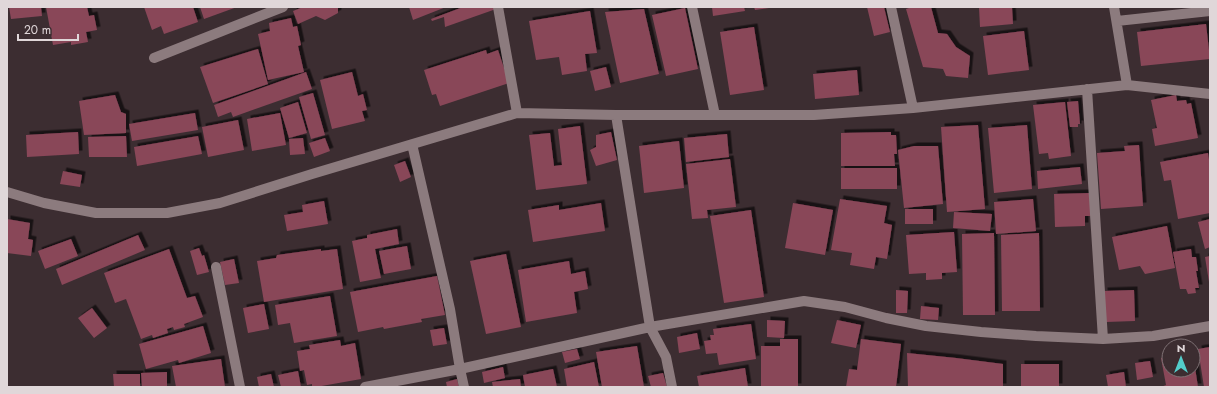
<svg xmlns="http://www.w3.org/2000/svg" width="1217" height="394" viewBox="0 0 1217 394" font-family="Jost,sans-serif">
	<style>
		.building { fill: #894659; filter: url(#shadow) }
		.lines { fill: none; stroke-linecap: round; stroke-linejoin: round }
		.minor { stroke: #8c7b7e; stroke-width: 10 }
	</style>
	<defs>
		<filter id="shadow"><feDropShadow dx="3.5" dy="-3.5" stdDeviation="0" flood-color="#0009"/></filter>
	</defs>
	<rect width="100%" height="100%" fill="#3c2d31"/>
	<path class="building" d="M9 7H41L42 16 11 19Z
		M46 7H87L89 16 94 15 97 30 86 32 88 42 71 45V42L53 45Z
		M144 7H193L198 22 164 34 161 26 152 30Z
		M200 7H237L204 19Z
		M303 7H338V13L325 20 316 16 298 24 293 11Z
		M409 7H446L413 20Z
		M463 7H496V9L445 27 444 17 432 21 431 19Z
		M712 7H744L745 11 713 16Z
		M754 7H769V8L755 10Z
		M867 7H884L890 32 874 36Z
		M912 7H931L938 33 947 34 956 47 970 56 968 78 946 76 943 69 923 67 906 9Z
		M979 7H1012L1013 24 980 27Z
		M685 8 698 69 666 76 652 15Z
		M644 9 659 74 620 83 605 12Z
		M590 11 597 53 585 54 587 71 562 75 559 57 536 60 529 21Z
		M291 18 293 27 297 26 301 45 298 46 304 72 268 80 258 34 270 31 269 23Z
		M1206 24 1210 59 1141 66 1137 32Z
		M754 27 764 90 730 95 720 32Z
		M1024 31 1029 70 988 75 983 36Z
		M258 49 268 84 213 103 200 67Z
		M486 50 487 54 498 50 509 83 440 106 436 94 432 95 424 70Z
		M606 67 611 87 595 91 590 71Z
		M857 70 859 95 815 99 813 74Z
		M306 72 312 89 233 117 231 112 218 117 214 105Z
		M352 72 358 96 363 94 367 110 362 111 365 121 332 129 320 80Z
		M313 93 325 135 311 139 299 97Z
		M115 95 121 112 126 114V133L84 135 79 101Z
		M1176 95 1177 101 1186 100 1187 104 1191 103 1198 138 1155 146 1152 129 1157 128 1151 100Z
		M1078 101 1080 124H1078V127H1070L1067 102Z
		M298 102 307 133 289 138 280 108Z
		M1065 102 1071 156 1049 159 1048 153 1039 154 1033 105Z
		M195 113 198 130 132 141 129 124Z
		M280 113 286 145 252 151 247 119Z
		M238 120 244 150 208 157 202 127Z
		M978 125 985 209 947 212 941 127Z
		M1027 125 1032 189 994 193 988 128Z
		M580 126 587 184 536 190 529 135 550 133 554 166 562 165 558 129Z
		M78 132 79 154 27 157 26 135Z
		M611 132 617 160 596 166 590 150 596 147V135Z
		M891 132V135H896L897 154H894L895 166H841V133Z
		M727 134 729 157 686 162 684 138Z
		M126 136 127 157H89L88 137Z
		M198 136 202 154 137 166 134 147Z
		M303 138 305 154 290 155 289 139Z
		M325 138 330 151 314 157 309 143Z
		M679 141 684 188 644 193 639 146Z
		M1139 145 1143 206 1101 209 1097 153 1125 151 1124 146Z
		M914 146H938L943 204 904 208 898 150Z
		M1208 153 1210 166V213L1178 219 1171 180 1164 181 1160 162Z
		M730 159 736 207 707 210 708 218 692 219 686 164Z
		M405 161 411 177 400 182 394 165Z
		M1080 167 1082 184 1038 189 1037 171Z
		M841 168H897V189H841Z
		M63 171 82 175 80 187 60 184Z
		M1090 193 1091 216H1085V226L1055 227 1054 194Z
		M840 199 887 206 884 223 892 225 887 259 876 257 874 269 850 265 852 253 831 250Z
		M1033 199 1036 231 996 234 994 202Z
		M324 201 328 224 287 231 284 215 303 212 302 205Z
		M601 203 605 231 533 242 528 210 559 205V210Z
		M793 203 833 210 825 255 785 248Z
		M905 209H933V224H905Z
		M751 210 764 297 724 303 710 216Z
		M954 212 992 214 990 231 953 228Z
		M7 219 30 223 28 239 33 240 31 256 7 253Z
		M1210 219V247L1205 249 1198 222Z
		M1167 226 1175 268 1145 274 1140 266 1119 270 1112 237Z
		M397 229 399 244 375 249 381 278 360 282 352 241 367 238V235Z
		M954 232 957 272 942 273V279L926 280V273L909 274 906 235Z
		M994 233 995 315H963L962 234Z
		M1039 233 1040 311H1002L1001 235Z
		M138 235 145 250 62 285 56 269Z
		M71 239 78 256 45 269 38 251Z
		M407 246 411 269 384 274 379 251Z
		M199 248 202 256 204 255 209 272 197 275 190 251Z
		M169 249 187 298 195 296 203 317 184 324 185 327 174 330 173 327 167 329 168 333 153 338 152 335 141 339 126 299 115 303 104 273Z
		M321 249V251L337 249 343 289 264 302 257 261 276 258 277 255Z
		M1191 249 1192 257H1196L1198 271H1196L1199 288H1195L1196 293 1188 294 1186 289H1180L1173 252Z
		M506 254 521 327 486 334 470 261Z
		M1210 256V282H1209L1205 257Z
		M234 259 239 283 225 285 220 262Z
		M569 261 571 274 585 271 588 289 574 292 577 313 526 322 518 270Z
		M437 276 445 315 421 319 422 322 384 329 383 327 358 332 350 292Z
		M896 290 908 291 907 313H896Z
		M1134 290 1135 321 1106 322 1104 291Z
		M330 296 337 336 294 343 290 323 278 325 275 305Z
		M264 304 269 329 248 333 243 308Z
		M921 306 939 308 938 320 920 319Z
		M92 308 107 328 94 338 78 318Z
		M767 320 785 321 784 338 767 337Z
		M837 320 861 325 856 348 831 343Z
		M751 324 756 359 719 365 717 353 706 354 704 341 711 340 710 335H714L713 329Z
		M203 326 211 353 179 363 178 360 146 369 139 344Z
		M444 328 447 344 433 346 430 330Z
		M697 333 700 349 679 353 677 337Z
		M780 339H798V387H761V346H780Z
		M861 339 901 344 896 387H846L849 369 857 370Z
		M340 340 341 346 355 343 361 379 316 387H312V384L307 385 304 370 300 371 297 351 310 349 309 345Z
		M637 346 644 387H602L596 352Z
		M1210 347V387H1204L1198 349Z
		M577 349 580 359 565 363 562 352Z
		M907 353 956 358 1003 364V387H908Z
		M1169 357V370H1193L1194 361 1198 387H1161L1166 385 1161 358Z
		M221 359 225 387H176L172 366Z
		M1150 361 1153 377 1137 380 1135 363Z
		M594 362 599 387H567L564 369Z
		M1021 364H1059V387H1021Z
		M503 367 505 378 484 383 482 372Z
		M745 368 748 387H699L697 376Z
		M553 369 557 387H525L523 375Z
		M298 371 301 387H281L278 375Z
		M167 372V387H142L141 373Z
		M1124 372 1126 387H1108L1106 375Z
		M663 373 667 387H651L648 376Z
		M113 374H140V387H114Z
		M271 374 274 387H259L257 377Z
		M457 379 459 387H447L446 382Z
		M520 379 521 387H493L492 382Z"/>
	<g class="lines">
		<path class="minor" d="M498 7 517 113
			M692 7 715 115
			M891 7 913 108
			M1114 7 1127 85
			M1117 21 1210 11
			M154 58 283 7
			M1087 89 1103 339
			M616 115 650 327 666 357 672 387
			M412 144 450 309 460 369 464 387
			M7 192 44 203 96 213H167L220 203 312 174 517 113 616 115H814L913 108 1127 85 1210 94
			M216 267 240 387
			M365 387 460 369 650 327 804 301 845 307 886 318 926 326 981 332 1036 336 1103 339 1153 336 1210 326"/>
	</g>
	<rect width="1217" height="394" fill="none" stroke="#e0d7d9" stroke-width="16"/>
	<g transform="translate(1181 358)"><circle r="19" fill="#3c2d31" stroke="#7e7174"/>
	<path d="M0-3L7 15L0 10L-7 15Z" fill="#53cdcb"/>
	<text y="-6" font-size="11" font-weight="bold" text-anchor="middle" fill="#e0d7d9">N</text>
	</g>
	<path d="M18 34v6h60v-6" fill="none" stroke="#e0d7d9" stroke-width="2"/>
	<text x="24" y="34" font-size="12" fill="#e0d7d9" stroke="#3c2d31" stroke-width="3" paint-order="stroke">20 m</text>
</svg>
